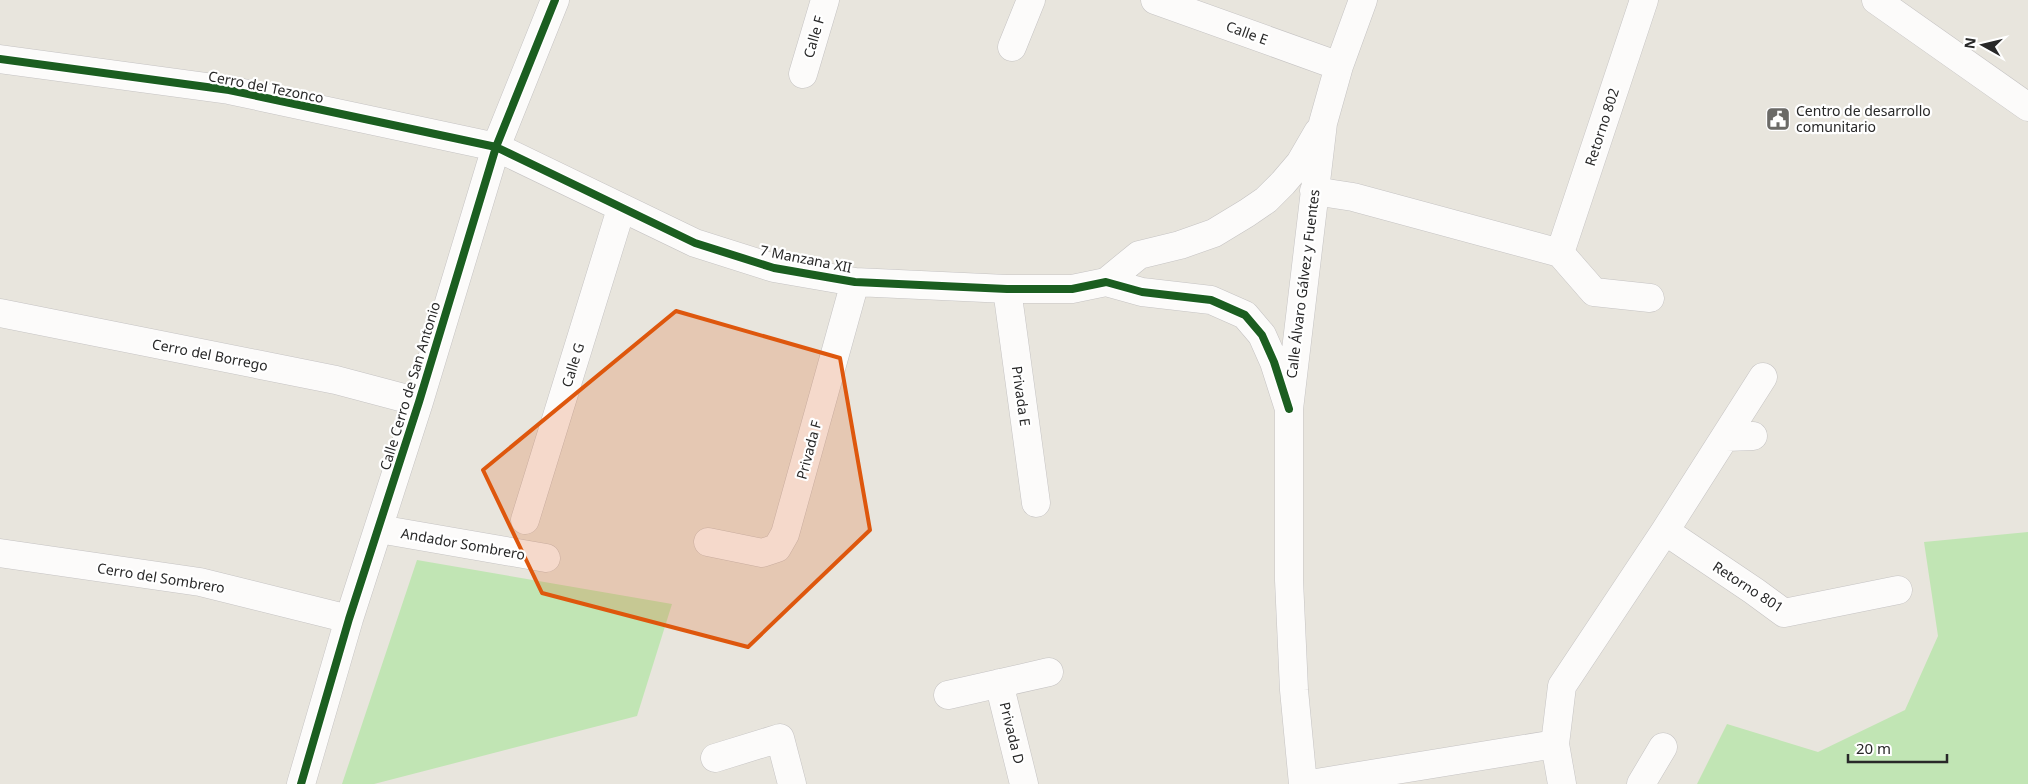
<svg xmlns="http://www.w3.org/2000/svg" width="2028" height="784" viewBox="0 0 2028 784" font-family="'Noto Sans',sans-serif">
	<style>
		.green { fill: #c1e5b4 }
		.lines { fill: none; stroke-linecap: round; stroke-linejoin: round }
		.minor-casing { stroke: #c5c3c3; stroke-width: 29 }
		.minor { stroke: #fcfbfa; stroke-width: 28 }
		.cycleway-casing { stroke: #fff; stroke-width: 11 }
		.cycleway { stroke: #1b5e20; stroke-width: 8 }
		.marked { fill: #de570d; fill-opacity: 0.2; stroke: #de570d; stroke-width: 4; stroke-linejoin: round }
		.labels { text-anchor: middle; stroke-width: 4.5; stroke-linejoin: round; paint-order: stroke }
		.street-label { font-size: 14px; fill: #282828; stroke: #fff }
		.poi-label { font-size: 14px; fill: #282828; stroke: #fff; text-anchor: start }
	</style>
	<rect width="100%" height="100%" fill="#e8e5dd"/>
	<path class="green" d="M2028 532V784H1697L1727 724 1818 752 1905 710 1938 636 1924 542Z
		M417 560 672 604 637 716 374 784H342Z"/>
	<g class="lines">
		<defs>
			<path id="minor" d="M1155 0 1339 66
				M1876 0 2028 107
				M1012 47 1031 0
				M0 59 229 90 496 147 695 243 774 268 855 282 1007 289H1072L1106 282 1142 292 1211 300 1245 315 1262 335 1274 362 1289 409
				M803 74 825 0
				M1314 191 1353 197 1560 253 1594 292 1650 298
				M1560 253 1644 0
				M1106 282 1139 255 1180 245 1214 233 1247 213 1266 200 1283 183 1300 163 1318 132
				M1007 289 1036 503
				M0 313 336 380 419 402
				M1726 437 1753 436
				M525 520 621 209
				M379 529 546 558
				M1665 531 1754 591 1784 613 1898 590
				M708 542 762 553 777 548 785 534 855 282
				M0 553 200 582 349 619
				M999 683 1024 784
				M948 695 1049 672
				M715 758 780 738 792 784
				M301 784 349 619 419 402 496 147 555 0
				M1303 784 1294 690 1289 580V409L1323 123 1339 66 1363 0
				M1310 784 1555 744
				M1562 784 1555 744 1562 686 1665 531 1763 377
				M1641 784 1663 747"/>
		</defs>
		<use href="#minor" class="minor-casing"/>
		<use href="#minor" class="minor"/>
		<defs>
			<path id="cycleway" d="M0 59 229 90 496 147 695 243 774 268 855 282 1007 289H1072L1106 282 1142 292 1211 300 1245 315 1262 335 1274 362 1289 409
				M301 784 349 619 419 402 496 147 555 0"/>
		</defs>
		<use href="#cycleway" class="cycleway-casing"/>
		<use href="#cycleway" class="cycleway"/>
	</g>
	<path class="marked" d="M676 311 840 358 870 530 748 647 542 593 483 470Z"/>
	<defs>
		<symbol id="civic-square" viewBox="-11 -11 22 22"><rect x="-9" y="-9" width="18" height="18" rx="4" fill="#6b6a67" stroke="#fff"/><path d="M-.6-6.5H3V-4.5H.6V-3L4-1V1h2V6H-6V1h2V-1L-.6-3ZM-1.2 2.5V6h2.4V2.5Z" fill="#fff"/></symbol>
	</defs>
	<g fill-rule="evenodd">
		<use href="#civic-square" x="1764" y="105" width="28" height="28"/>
	</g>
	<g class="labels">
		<g class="street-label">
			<text transform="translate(1247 33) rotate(20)" y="5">Calle E</text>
			<text transform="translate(814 37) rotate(-74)" y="5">Calle F</text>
			<text transform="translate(266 87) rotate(11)" y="5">Cerro del Tezonco</text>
			<text transform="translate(1602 127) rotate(-72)" y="5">Retorno 802</text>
			<text transform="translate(806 259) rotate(11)" y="5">7 Manzana XII</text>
			<text transform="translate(1303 284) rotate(-83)" y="5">Calle Álvaro Gálvez y Fuentes</text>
			<text transform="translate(210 355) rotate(11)" y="5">Cerro del Borrego</text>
			<text transform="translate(573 365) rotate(-73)" y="5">Calle G</text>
			<text transform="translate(410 386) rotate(-73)" y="5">Calle Cerro de San Antonio</text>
			<text transform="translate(1021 396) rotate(82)" y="5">Privada E</text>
			<text transform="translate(809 450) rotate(-75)" y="5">Privada F</text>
			<text transform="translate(463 544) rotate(10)" y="5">Andador Sombrero</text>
			<text transform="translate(161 578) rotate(9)" y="5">Cerro del Sombrero</text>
			<text transform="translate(1748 587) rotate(33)" y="5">Retorno 801</text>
			<text transform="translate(1012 733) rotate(76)" y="5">Privada D</text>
		</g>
		<g class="poi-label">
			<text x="1796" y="116">Centro de desarrollo<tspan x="1796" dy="16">comunitario</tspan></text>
		</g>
	</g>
	<g transform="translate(1983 45) rotate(278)" stroke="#ffffff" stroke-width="4" paint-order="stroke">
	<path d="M0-4L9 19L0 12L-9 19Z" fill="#282828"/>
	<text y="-8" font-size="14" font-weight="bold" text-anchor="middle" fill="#282828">N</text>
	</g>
	<path d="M1848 754v8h99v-8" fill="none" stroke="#282828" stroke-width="2.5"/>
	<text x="1856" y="754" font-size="15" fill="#282828" stroke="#ffffff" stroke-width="4" paint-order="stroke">20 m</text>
</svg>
